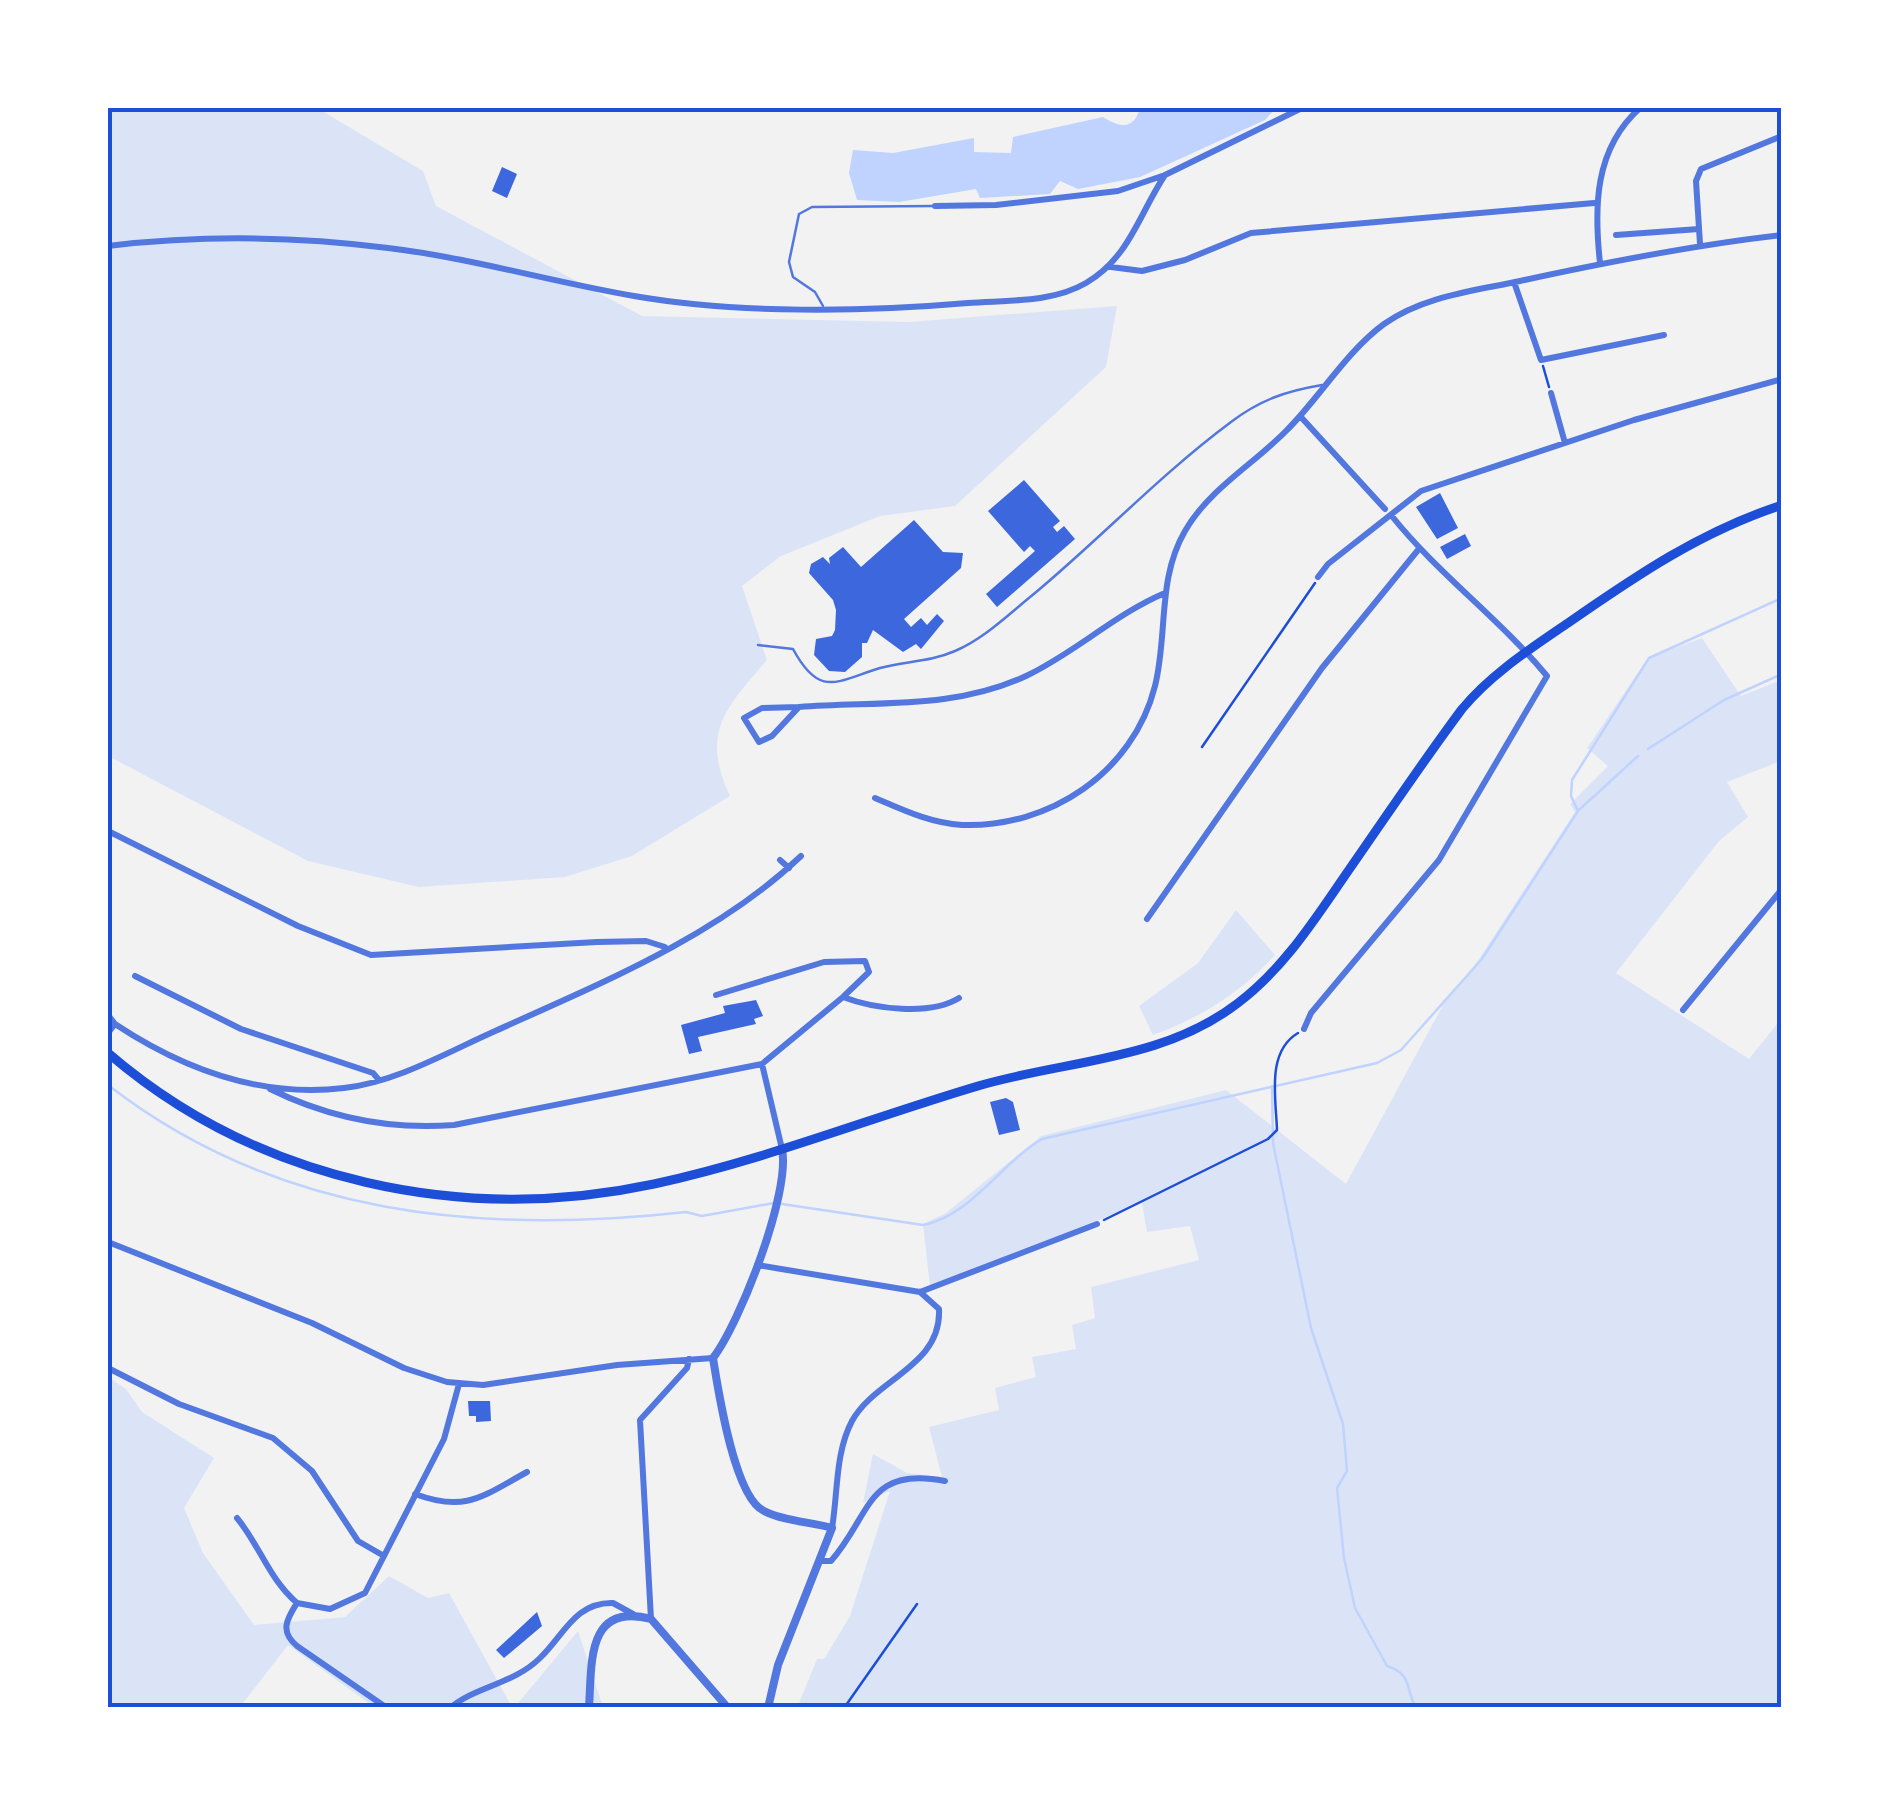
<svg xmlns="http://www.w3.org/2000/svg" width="1889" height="1815" viewBox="0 0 1889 1815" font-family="Raleway,sans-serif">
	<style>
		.green { fill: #dbe4f7 }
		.water { fill: #bfd3fe }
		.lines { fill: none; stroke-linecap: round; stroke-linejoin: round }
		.stream { stroke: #bfd3fe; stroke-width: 2.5 }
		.building { fill: #3d67dc }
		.path { stroke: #1d4ed8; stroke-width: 2.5 }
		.service { stroke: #5277de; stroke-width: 2.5 }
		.minor { stroke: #5277de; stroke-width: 6 }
		.tertiary { stroke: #5277de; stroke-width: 8 }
		.secondary { stroke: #1d4ed8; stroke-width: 9 }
		.neatline { fill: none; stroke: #1d4ed8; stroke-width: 4 }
	</style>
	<rect width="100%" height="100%" fill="#f2f2f2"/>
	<path class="green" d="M108 108H317L423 171 436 206 642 316 908 322 1117 306 1106 367 955 506 880 516 781 556 742 586 767 660C726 708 700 732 730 796L632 856 565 877 419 887 308 861 108 756Z
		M1702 638 1741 696 1781 680V761L1727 782 1748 817 1719 841 1616 973 1749 1059 1781 1019V1707L797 1708 817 1659H824L850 1616 890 1491 863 1503 873 1454 907 1473 942 1477 929 1427 999 1410 995 1388 1036 1377 1032 1357 1076 1349 1072 1325 1095 1318 1091 1287 1199 1260 1190 1226 1147 1232 1142 1203 930 1287 923 1224 946 1213 1041 1136 1226 1090 1346 1184 1443 1005 1479 959 1575 812 1570 804 1608 766 1587 748 1648 658Z
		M1236 910 1275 955C1240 993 1202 1017 1153 1035L1139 1006 1198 963Z
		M108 1377 126 1389 142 1412 214 1458 184 1508 203 1553 254 1625 345 1617 389 1576 428 1598 449 1593 512 1707H374L288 1645 240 1707 108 1708Z
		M578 1631 603 1707 514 1708Z"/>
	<path class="water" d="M1140 108H1276L1265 120 1140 177 1078 189 1060 181 1050 194 980 198 976 189 899 202 857 200 849 173 853 150 893 153 974 138V152L1011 153 1013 137 1103 117C1120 128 1134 130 1140 108Z"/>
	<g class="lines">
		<path class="stream" d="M1648 749 1724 700 1782 674
			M1579 810 1638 756
			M108 1085C277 1216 480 1235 686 1212L702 1216 774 1203
			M1272 1086 1273 1143 1311 1328 1343 1424 1347 1471 1337 1488 1344 1558 1355 1608 1387 1666C1413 1674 1405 1689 1416 1708
			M782 1204 923 1225C972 1215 1000 1164 1042 1139L1377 1063 1401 1050 1482 959 1578 811 1571 796 1572 780 1649 658 1782 598"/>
	</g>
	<path class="building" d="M502 167 517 174 507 198 492 191Z
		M1024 480 1060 521 1053 527 1057 532 1064 526 1075 539 997 607 986 594 1035 551 1030 546 1024 552 988 511Z
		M1440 493 1458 528 1437 539 1416 507Z
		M914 520 943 552 963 553 961 568 904 619 911 627 921 618 927 625 937 614 944 621 921 649 916 644 903 652 873 630 867 643H862V657L845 672 829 671 814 655 816 639 832 636 835 630 836 610 833 600 809 573 811 564 823 557 830 564 829 558 843 547 861 567Z
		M1465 534 1471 546 1447 559 1440 547Z
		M756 1000 763 1016 754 1019 756 1024 698 1037 702 1051 689 1054 681 1025 725 1013 723 1006Z
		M1006 1098 1013 1102 1020 1130 999 1135 990 1102Z
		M468 1401H490L491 1421 476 1422V1416H469Z
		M537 1612 542 1626 504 1658 496 1650Z"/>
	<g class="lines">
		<path class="path" d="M1543 366 1549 387
			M1202 747 1315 583
			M1104 1220 1268 1139 1277 1130C1276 1098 1266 1052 1298 1033
			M844 1708 917 1604"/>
		<path class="service" d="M823 306 815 292 793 277 789 262 799 214 812 207 934 206
			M758 645 793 649C820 699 837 681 880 668 905 661 930 662 955 651 984 639 1010 613 1035 593 1102 537 1161 474 1231 422 1260 400 1286 391 1322 385"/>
		<path class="minor" d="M935 206 996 205 1118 191 1165 175 1302 108
			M1616 235 1699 229
			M1700 244 1696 181 1701 169 1782 136
			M108 246C201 235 294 236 388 248 471 258 552 282 634 296 738 314 863 312 968 303 1007 300 1052 303 1086 283 1130 257 1139 214 1165 175
			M1600 263C1594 208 1594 149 1640 108
			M1111 267 1142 271 1185 260 1251 233 1594 203
			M1514 282 1541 360 1664 335
			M1551 393 1565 443
			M1300 416 1385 509
			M1318 577 1328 564 1421 491 1634 420 1782 379
			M799 707 762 708 744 718 759 742 772 736 799 707C877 701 953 710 1026 676 1075 653 1115 614 1165 593
			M875 798C903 810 930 823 962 825 1049 828 1133 773 1155 686 1168 634 1157 579 1185 531 1209 489 1254 464 1287 430 1320 397 1346 352 1384 324 1424 296 1474 291 1520 281 1607 262 1693 245 1782 235
			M108 831 298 926 371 955 597 942 646 941 665 947
			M780 860 789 868
			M1147 919 1322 668 1418 550
			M135 976 241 1029 373 1073 379 1080
			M716 995 824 962 865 961 869 972 844 996
			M1683 1010 1782 889
			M108 1015 115 1024 108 1033
			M115 1024C183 1069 261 1098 344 1088 396 1082 446 1053 493 1032 599 984 716 937 801 856
			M1304 1029 1311 1013 1439 860 1547 676C1499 618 1438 574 1391 515
			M270 1089C329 1118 390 1130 454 1125L762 1064
			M782 1149 762 1064 843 997C874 1009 930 1016 959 998
			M108 1242 312 1323 404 1368 447 1382 483 1385 617 1365 713 1358
			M757 1265 920 1292 1097 1224
			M108 1368 179 1404 273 1438 312 1471 358 1541 384 1556
			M415 1494C466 1513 483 1496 527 1472
			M237 1518C260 1546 269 1579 297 1603
			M832 1528C838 1493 835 1453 852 1421 875 1379 942 1366 939 1309L920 1292
			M822 1561H831C872 1514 866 1466 945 1481
			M651 1619 640 1420 687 1368 689 1359
			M387 1708 297 1646C280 1632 286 1620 297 1603L330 1609 365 1593 444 1439 459 1384
			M450 1708C476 1686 514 1684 540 1658 564 1635 575 1602 613 1603L633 1614"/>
		<path class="tertiary" d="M589 1708C592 1663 586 1602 651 1619L728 1708
			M768 1708 778 1665 832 1528C811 1522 783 1521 764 1511 734 1497 718 1389 713 1358 740 1323 791 1192 782 1149"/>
		<path class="secondary" d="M108 1053C258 1182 463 1225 654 1184 765 1160 870 1118 978 1086 1066 1060 1163 1061 1238 1003 1283 969 1313 922 1344 877 1383 821 1421 764 1462 709 1491 674 1530 649 1568 623 1637 575 1702 531 1782 505"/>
	</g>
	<rect width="1889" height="1815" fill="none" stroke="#ffffff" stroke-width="220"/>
	<rect x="110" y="110" width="1669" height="1595" class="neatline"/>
</svg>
